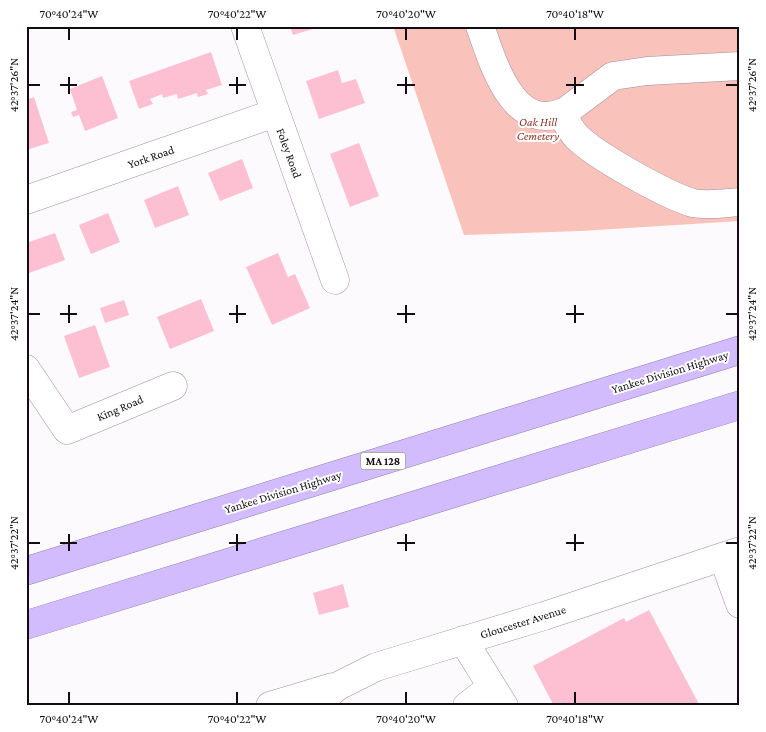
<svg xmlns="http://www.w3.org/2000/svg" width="766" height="732" viewBox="0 0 766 732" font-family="'Crimson Pro',serif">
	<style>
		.green { fill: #f9c3bb }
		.building { fill: #fdbfd2 }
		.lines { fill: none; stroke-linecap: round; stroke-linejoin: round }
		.minor-casing { stroke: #9f8f9d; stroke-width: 29 }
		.highway-casing { stroke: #8f7fab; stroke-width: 29 }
		.minor { stroke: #fff; stroke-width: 28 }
		.highway { stroke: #d3bcfe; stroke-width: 28 }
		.ticks { fill: none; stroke: #120d12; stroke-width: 2 }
		.labels { text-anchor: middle; stroke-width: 4; stroke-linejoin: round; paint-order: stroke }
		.shield { fill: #fff; stroke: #595659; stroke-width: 1 }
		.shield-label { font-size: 11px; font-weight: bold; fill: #120d12 }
		.park-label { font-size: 12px; font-style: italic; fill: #8d332a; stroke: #fff }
		.street-label { font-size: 12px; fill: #120d12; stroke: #fff }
		.neatline { fill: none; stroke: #120d12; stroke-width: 2 }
		.ticks-label { font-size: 12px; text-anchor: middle; fill: #120d12 }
	</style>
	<rect width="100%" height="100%" fill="#fdfafd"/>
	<path class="green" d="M393 26H740V221L581 231 464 235Z"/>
	<path class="building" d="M290 26H319V27L293 35Z
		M211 52 222 85 206 90 208 94 198 97 197 93 178 99 177 94 163 98 162 94 150 99 153 104 139 109 129 81Z
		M338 70 342 83 356 79 365 103 319 119 306 81Z
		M102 76 118 118 85 131 79 115 73 117 71 112 77 110 70 89Z
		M34 97 49 143 26 150V100Z
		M359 143 379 196 350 207 330 154Z
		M242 159 253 188 220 201 208 173Z
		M178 186 189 215 155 228 144 200Z
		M108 213 120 242 91 254 79 225Z
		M55 233 65 260 26 274V243Z
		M278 253 288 277 295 274 310 308 272 325 246 267Z
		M201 299 214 331 170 349 157 317Z
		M124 300 129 315 105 323 100 308Z
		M95 325 110 367 79 378 64 336Z
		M343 584 349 607 319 615 313 593Z
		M649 610 700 706H554L533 666 624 618 626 622Z"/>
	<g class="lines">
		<defs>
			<path id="minor" d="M245 26 335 280
				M480 26C493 62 513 136 566 111L613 76 647 71 740 66
				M561 113C566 121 570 129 576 136 594 155 668 196 693 203 708 206 725 203 740 202
				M26 200 275 113
				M26 369 67 430 173 386
				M723 557 740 604
				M463 640 504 706
				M270 706 333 687
				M314 706 338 686 376 667 544 616 740 551
				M467 706 492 687"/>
			<path id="highway" d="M26 571 740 350
				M26 625 740 405"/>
		</defs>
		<use href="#minor" class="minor-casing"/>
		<use href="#highway" class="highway-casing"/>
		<use href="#minor" class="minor"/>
		<use href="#highway" class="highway"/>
	</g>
	<path class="ticks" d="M69 28V40M237 28V40M406 28V40M575 28V40M69 77V94M237 77V94M406 77V94M575 77V94M28 85H40M60 85H77M229 85H246M397 85H415M566 85H584M726 85H738M69 305V323M237 305V323M406 305V323M575 305V323M28 314H40M60 314H77M229 314H246M397 314H415M566 314H584M726 314H738M69 534V551M237 534V551M406 534V551M575 534V551M28 543H40M60 543H77M229 543H246M397 543H415M566 543H584M726 543H738M69 692V704M237 692V704M406 692V704M575 692V704"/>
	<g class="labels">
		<rect class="shield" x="360.5" y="452.5" width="45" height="17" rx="4"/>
		<g class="shield-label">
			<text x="383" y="465">MA 128</text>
		</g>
		<g class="park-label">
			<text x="538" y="126">Oak Hill<tspan x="538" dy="14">Cemetery</tspan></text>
		</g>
		<g class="street-label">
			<text transform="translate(289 153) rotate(70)" y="4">Foley Road</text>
			<text transform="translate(151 157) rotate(-19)" y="4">York Road</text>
			<text transform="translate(670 372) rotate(-17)" y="4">Yankee Division Highway</text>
			<text transform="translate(120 408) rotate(-23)" y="4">King Road</text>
			<text transform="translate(283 492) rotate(-17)" y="4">Yankee Division Highway</text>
			<text transform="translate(523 622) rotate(-17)" y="4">Gloucester Avenue</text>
		</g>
	</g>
	<rect width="766" height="732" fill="none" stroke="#ffffff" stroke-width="55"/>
	<rect x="28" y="28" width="710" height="676" class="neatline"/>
	<g class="ticks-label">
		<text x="69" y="18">70°40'24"W</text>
		<text x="237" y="18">70°40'22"W</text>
		<text x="406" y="18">70°40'20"W</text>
		<text x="575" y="18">70°40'18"W</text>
		<text transform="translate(14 85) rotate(-90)" y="4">42°37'26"N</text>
		<text transform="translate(752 85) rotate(-90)" y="4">42°37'26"N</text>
		<text transform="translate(14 314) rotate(-90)" y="4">42°37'24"N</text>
		<text transform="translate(752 314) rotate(-90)" y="4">42°37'24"N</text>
		<text transform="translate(14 543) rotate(-90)" y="4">42°37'22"N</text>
		<text transform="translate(752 543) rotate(-90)" y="4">42°37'22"N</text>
		<text x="69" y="723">70°40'24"W</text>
		<text x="237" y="723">70°40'22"W</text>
		<text x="406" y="723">70°40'20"W</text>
		<text x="575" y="723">70°40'18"W</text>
	</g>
</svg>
